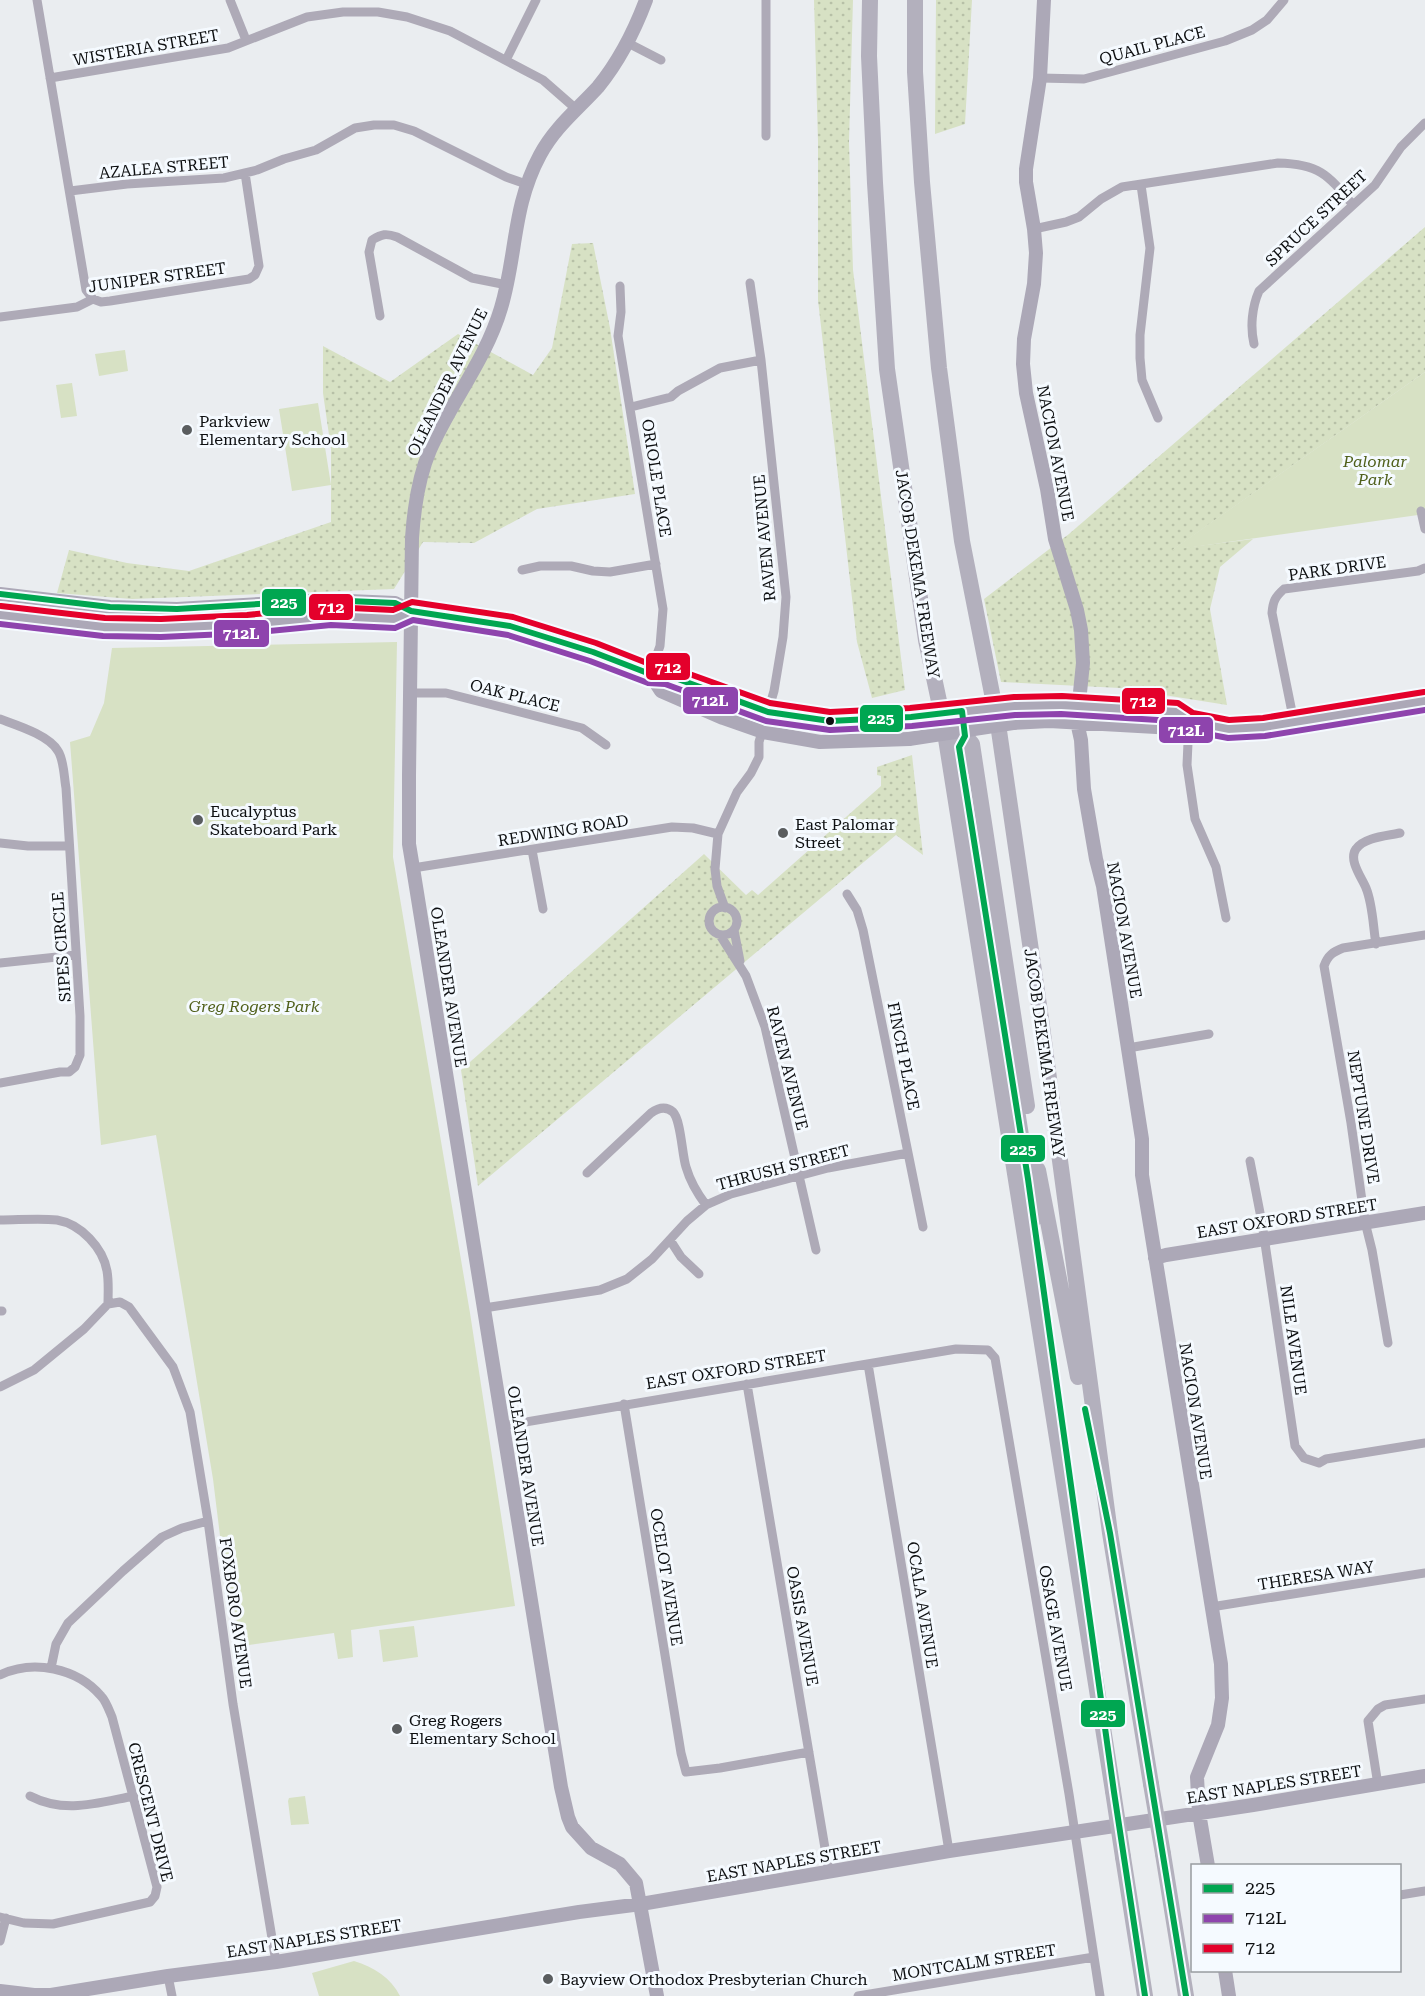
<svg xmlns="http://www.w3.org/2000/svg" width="1425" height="1996" viewBox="0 0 1425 1996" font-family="'Roboto Serif',serif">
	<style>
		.grass { fill: url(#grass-dots) }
		.green { fill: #d7e1c4 }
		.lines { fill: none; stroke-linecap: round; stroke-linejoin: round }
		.street { stroke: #aeaab7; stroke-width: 9 }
		.secondary { stroke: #aca8b7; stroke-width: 14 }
		.highway { stroke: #b3b0bd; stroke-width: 16 }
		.secondary-bridge { stroke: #aca8b7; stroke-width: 14 }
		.highway-bridge { stroke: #b3b0bd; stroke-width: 16 }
		.bus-1-casing { stroke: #f5faff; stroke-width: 10 }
		.bus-2-casing { stroke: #f5faff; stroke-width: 10 }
		.bus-3-casing { stroke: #f5faff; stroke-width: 10 }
		.bus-1 { stroke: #00a651; stroke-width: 6 }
		.bus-2 { stroke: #8e44ad; stroke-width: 6 }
		.bus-3 { stroke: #e4002b; stroke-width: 6 }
		.poi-dot { fill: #5a5d5f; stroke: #f5faff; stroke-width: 2 }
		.bus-dot { fill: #0d0f11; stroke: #f5faff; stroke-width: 2 }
		.labels { text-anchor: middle; stroke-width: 6; stroke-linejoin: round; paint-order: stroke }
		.street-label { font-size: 16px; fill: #0d0f11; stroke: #f5faff }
		.poi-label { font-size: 16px; fill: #0d0f11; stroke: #f5faff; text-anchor: start }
		.park-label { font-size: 16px; font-style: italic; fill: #50601b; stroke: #f5faff }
		.line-badge { stroke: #f5faff; stroke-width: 2 }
		.badge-label { font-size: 16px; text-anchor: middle; font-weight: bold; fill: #fff }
	</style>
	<defs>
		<pattern id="grass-dots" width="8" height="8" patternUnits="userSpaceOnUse" patternTransform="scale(1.5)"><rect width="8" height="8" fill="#d7e1c4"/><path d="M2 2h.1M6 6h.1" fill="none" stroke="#b7c0a7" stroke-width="1.8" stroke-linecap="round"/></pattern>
	</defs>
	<rect width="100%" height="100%" fill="#eaedf0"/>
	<path class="grass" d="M814 0H853L849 142 853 270 905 690 872 698 857 642 818 300V142Z
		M936 0H972L965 124 935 134Z
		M1425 227V372L1174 549 1253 539 1220 567 1210 609 1227 705 1120 688 1001 682 984 599 1069 534Z
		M593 243 610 328 635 494 537 509 474 543 423 542 394 589 132 599 57 593 69 550 127 563 189 571 331 522V449L323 393V346L390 382 458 334 533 375 552 348 572 244Z
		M912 755 923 855 896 835 478 1186 461 1070 704 854 746 895 752 890 758 895 881 786V776L877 775V767Z"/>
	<path class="green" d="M125 350 128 371 99 376 95 354Z
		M1425 372V514L1172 550Z
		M72 383 77 416 61 418 56 385Z
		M318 403 331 485 292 491 279 409Z
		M397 642 393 857 470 1313 515 1606 351 1630 353 1657 338 1659 334 1633 242 1646 221 1544 213 1479 156 1135 101 1145 70 742 90 736 104 703 112 648Z
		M414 1626 418 1657 383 1662 379 1630Z
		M305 1796 309 1824 291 1825 288 1801 289 1798Z
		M354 1961C374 1967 391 1978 400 1996H319L312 1973Z"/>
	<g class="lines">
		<path class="street" d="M37 0 86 290 93 299
			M230 0 246 40
			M628 43 661 60
			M506 60 536 0
			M50 78 228 48 307 17 343 12H378L407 17 450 31 543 80 575 108
			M1040 78 1084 79 1225 41 1252 30 1267 20 1284 0
			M766 136V0
			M1141 185 1150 248 1140 335V358L1142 380 1158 418
			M70 191 127 184 224 178 245 173 257 170 284 159 316 150 355 128 374 125H394L414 131 506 177 526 184
			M1034 229 1066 222 1079 217 1101 199 1122 187 1278 163C1320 164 1328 175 1353 205
			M620 286 621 312 618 336 663 609 660 646 650 674
			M380 316 369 252 372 240C382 234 386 233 397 237L472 278 507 285
			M0 317 77 307 93 299 101 302 110 301 249 279 255 275 259 266 245 173
			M1254 344C1250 327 1252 307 1259 291L1375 185 1401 147 1425 123
			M631 407 671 397 678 391 720 368 761 360
			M1421 511 1425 529
			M522 570 540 566H571L593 571 610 572 656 564
			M410 693H446L582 728 606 745
			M0 719C16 725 49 735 58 751 64 760 64 777 66 788L80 1016V1055L75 1067 69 1072H60L0 1083
			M1189 721 1187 765 1195 819 1216 867 1226 918
			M1294 722 1272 613C1273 601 1275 597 1284 589L1418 571 1425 568
			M0 843 28 846H69
			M532 850 543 909
			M413 868 672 827 693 828 718 834
			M847 894 857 910 863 930 923 1227
			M709 921a14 14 0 1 1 28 0a14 14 0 1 1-28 0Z
			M725 908 717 886 715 869 718 834 737 792 751 773 759 757V742L774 691 783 637 786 597 761 360 750 283
			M734 930 740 961
			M720 935 746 976 765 1027 816 1250
			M1376 944C1373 927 1373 905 1366 888 1362 878 1348 860 1356 849 1364 837 1387 836 1400 833
			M0 963 76 955
			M1128 1048 1209 1034
			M1250 1161 1262 1223 1295 1446 1304 1458 1319 1463 1326 1459 1425 1443
			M587 1173 651 1113C658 1108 666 1106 673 1112 681 1120 682 1155 686 1167 690 1181 697 1193 706 1205
			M0 1220C18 1220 39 1218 57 1220 81 1224 103 1248 107 1271 109 1282 108 1293 108 1304
			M670 1240 681 1257 699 1274
			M108 1304 120 1302 129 1307 173 1367 190 1412 208 1521 233 1704 276 1962
			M484 1308 600 1290 627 1279 652 1259 687 1221 706 1205 731 1194 828 1168 908 1153
			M0 1311H2
			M1388 1343 1372 1250 1365 1222 1351 1123 1324 966C1328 955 1333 952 1343 948L1425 935
			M868 1364 949 1851
			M747 1384 829 1872
			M0 1387 34 1370 84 1329 108 1304
			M624 1404 681 1753 686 1772 720 1768 809 1752
			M502 1426 956 1349 988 1350 995 1358 1069 1794 1100 1996
			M1211 1607 1425 1573
			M51 1668 56 1644 68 1623 123 1571 162 1537 182 1528 208 1521
			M0 1675C33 1659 77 1668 101 1696 106 1701 109 1710 112 1717L157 1887 155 1896 150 1902 53 1924 24 1923 0 1917
			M1378 1785 1368 1721 1378 1709 1385 1705 1425 1699
			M30 1796C65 1814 97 1803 134 1796
			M1400 1895 1425 1891
			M0 1941 6 1918
			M168 1976 172 1996
			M858 1996 1094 1957"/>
		<path class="secondary" d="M646 0C634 32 620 60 598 87 577 110 555 127 540 155 512 207 517 255 501 308 486 359 451 402 430 450 418 478 414 508 412 538L409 776V844L413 868 561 1787 568 1817 572 1827 591 1848 620 1864 636 1883 657 1996
			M1044 0 1040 78 1026 169V182L1034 229 1036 253 1034 284 1024 339 1023 364 1026 393 1047 489 1055 539 1077 610 1081 630 1083 663 1077 722 1081 740 1084 789 1096 859 1103 886 1137 1107 1142 1139V1175L1221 1664 1222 1698 1218 1725 1197 1777 1199 1813 1208 1866
			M0 594 110 607 177 609 326 600 395 603 411 611 458 617 510 626 593 652 650 674 667 675 768 712 830 721 911 717
			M0 615 104 627 161 628 248 624 331 616 395 619 411 611
			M650 674 661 691 723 718 763 732 820 742 909 739
			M1014 706 1061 705 1177 712 1189 721 1228 729 1264 727 1425 701
			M1013 723 1049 721 1174 728 1189 721
			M1155 1258 1166 1255 1425 1213
			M1225 1970 1229 1996
			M0 1991 34 1995H51L168 1976 276 1962 579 1912 641 1904 949 1851 1253 1805 1425 1776"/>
		<path class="highway" d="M870 0 869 56 875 183 887 369 926 640 943 720 1113 1791
			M915 0V72L922 182 939 368 962 541 998 724 1041 1019 1110 1533 1151 1784
			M962 711 965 736 959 747 962 769
			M965 736 972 744 1027 1106
			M1014 1091 1034 1219
			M1038 1170 1078 1377
			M1163 1854 1186 1996
			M1123 1857 1145 1996"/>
		<path class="secondary-bridge" d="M911 717 1014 706
			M909 739 1013 723"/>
		<path class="highway-bridge" d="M1151 1784 1163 1854
			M1113 1791 1123 1857"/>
		<defs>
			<path id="bus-1" d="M0 594 110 607 177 609 326 600 395 603 411 611 510 626 593 652 650 674 667 675 768 712 830 721 911 717 962 711 965 736 959 747 1028 1179 1114 1792 1145 1996
				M1085 1409 1110 1533 1186 1996"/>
			<path id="bus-2" d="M0 624 103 636 161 637 248 633 331 625 395 628 413 620 508 635 590 661 648 683 665 684 766 721 830 730 912 726 1015 715 1061 714 1174 721 1186 730 1228 738 1265 736 1425 710"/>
			<path id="bus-3" d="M1 606 105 618 161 619 247 615 330 607 393 610 412 602 513 617 596 643 652 665 670 667 770 703 830 712 910 708 1014 697 1062 696 1178 703 1193 713 1229 720 1263 718 1424 692"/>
		</defs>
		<use href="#bus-1" class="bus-1-casing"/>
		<use href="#bus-2" class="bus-2-casing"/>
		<use href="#bus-3" class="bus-3-casing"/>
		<use href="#bus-1" class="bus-1"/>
		<use href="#bus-2" class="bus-2"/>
		<use href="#bus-3" class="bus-3"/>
	</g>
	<g class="poi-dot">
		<circle cx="187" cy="430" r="6"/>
		<circle cx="198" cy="820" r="6"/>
		<circle cx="783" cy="833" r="6"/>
		<circle cx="397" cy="1729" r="6"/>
		<circle cx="548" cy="1979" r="6"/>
	</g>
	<circle class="bus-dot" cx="830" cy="721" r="5"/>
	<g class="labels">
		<g class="street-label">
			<text transform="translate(1152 45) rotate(-15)" y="6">QUAIL PLACE</text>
			<text transform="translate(146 47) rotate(-10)" y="6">WISTERIA STREET</text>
			<text transform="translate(164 167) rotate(-5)" y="6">AZALEA STREET</text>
			<text transform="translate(1316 218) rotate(-43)" y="6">SPRUCE STREET</text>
			<text transform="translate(157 277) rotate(-8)" y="6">JUNIPER STREET</text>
			<text transform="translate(447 382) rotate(-64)" y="6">OLEANDER AVENUE</text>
			<text transform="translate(1056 453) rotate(79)" y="6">NACION AVENUE</text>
			<text transform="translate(657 478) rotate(81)" y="6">ORIOLE PLACE</text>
			<text transform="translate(764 538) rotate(-95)" y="6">RAVEN AVENUE</text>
			<text transform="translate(1337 568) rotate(-8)" y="6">PARK DRIVE</text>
			<text transform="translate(918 574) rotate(81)" y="6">JACOB DEKEMA FREEWAY</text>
			<text transform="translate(515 695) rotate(14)" y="6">OAK PLACE</text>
			<text transform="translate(563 830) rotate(-9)" y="6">REDWING ROAD</text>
			<text transform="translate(1125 930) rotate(80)" y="6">NACION AVENUE</text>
			<text transform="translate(61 947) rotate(-94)" y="6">SIPES CIRCLE</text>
			<text transform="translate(449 987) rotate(81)" y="6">OLEANDER AVENUE</text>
			<text transform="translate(1045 1053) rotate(82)" y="6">JACOB DEKEMA FREEWAY</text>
			<text transform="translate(904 1056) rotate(79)" y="6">FINCH PLACE</text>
			<text transform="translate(788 1068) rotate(76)" y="6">RAVEN AVENUE</text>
			<text transform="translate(1364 1117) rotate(81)" y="6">NEPTUNE DRIVE</text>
			<text transform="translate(783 1167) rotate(-15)" y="6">THRUSH STREET</text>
			<text transform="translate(1287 1218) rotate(-9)" y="6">EAST OXFORD STREET</text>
			<text transform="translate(1294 1340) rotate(82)" y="6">NILE AVENUE</text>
			<text transform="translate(736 1369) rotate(-9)" y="6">EAST OXFORD STREET</text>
			<text transform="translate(1196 1411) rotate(81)" y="6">NACION AVENUE</text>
			<text transform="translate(526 1466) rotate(81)" y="6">OLEANDER AVENUE</text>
			<text transform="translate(1316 1575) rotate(-9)" y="6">THERESA WAY</text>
			<text transform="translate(667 1577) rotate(81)" y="6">OCELOT AVENUE</text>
			<text transform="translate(923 1605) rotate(81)" y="6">OCALA AVENUE</text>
			<text transform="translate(236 1613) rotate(82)" y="6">FOXBORO AVENUE</text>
			<text transform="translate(803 1626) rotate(80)" y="6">OASIS AVENUE</text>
			<text transform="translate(1056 1628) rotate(80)" y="6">OSAGE AVENUE</text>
			<text transform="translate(1274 1784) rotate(-9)" y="6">EAST NAPLES STREET</text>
			<text transform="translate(151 1812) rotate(76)" y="6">CRESCENT DRIVE</text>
			<text transform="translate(794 1861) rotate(-10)" y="6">EAST NAPLES STREET</text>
			<text transform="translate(314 1938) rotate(-9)" y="6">EAST NAPLES STREET</text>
			<text transform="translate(974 1962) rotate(-9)" y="6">MONTCALM STREET</text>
		</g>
		<g class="poi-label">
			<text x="199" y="427">Parkview<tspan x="199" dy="18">Elementary School</tspan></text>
			<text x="210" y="817">Eucalyptus<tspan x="210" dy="18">Skateboard Park</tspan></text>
			<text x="795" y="830">East Palomar<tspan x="795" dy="18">Street</tspan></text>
			<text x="409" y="1726">Greg Rogers<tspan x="409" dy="18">Elementary School</tspan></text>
			<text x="560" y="1985">Bayview Orthodox Presbyterian Church</text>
		</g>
		<g class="park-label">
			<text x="1375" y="467">Palomar<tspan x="1375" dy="18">Park</tspan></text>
			<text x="254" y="1012">Greg Rogers Park</text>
		</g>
	</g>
	<g class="line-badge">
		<rect x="261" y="588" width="46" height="29" rx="6" fill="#00a651"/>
		<rect x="308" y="593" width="46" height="28" rx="6" fill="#e4002b"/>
		<rect x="213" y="619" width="57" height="29" rx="6" fill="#8e44ad"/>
		<rect x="645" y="652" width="46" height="29" rx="6" fill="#e4002b"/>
		<rect x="682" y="686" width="57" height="29" rx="6" fill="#8e44ad"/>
		<rect x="1121" y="687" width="45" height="28" rx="6" fill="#e4002b"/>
		<rect x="859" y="704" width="45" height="29" rx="6" fill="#00a651"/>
		<rect x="1158" y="716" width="56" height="28" rx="6" fill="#8e44ad"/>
		<rect x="1000" y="1134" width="46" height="29" rx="6" fill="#00a651"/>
		<rect x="1080" y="1699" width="46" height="29" rx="6" fill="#00a651"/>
	</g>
	<g class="badge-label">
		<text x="284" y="608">225</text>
		<text x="331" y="613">712</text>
		<text x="241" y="639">712L</text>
		<text x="668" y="673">712</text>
		<text x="710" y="706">712L</text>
		<text x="1143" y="707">712</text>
		<text x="881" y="724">225</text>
		<text x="1186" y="736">712L</text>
		<text x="1023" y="1155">225</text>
		<text x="1103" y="1720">225</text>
	</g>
	<rect x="1191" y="1864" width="210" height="108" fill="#f5faff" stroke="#989ca0" stroke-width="1.5"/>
	<rect x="1203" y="1884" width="30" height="9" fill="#00a651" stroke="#989ca0" stroke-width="1.5"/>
	<text x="1245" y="1894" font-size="18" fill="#0d0f11">225</text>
	<rect x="1203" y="1914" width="30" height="9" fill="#8e44ad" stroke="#989ca0" stroke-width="1.5"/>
	<text x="1245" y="1924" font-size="18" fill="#0d0f11">712L</text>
	<rect x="1203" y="1944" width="30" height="9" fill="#e4002b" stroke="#989ca0" stroke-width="1.5"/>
	<text x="1245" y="1954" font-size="18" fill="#0d0f11">712</text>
</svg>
